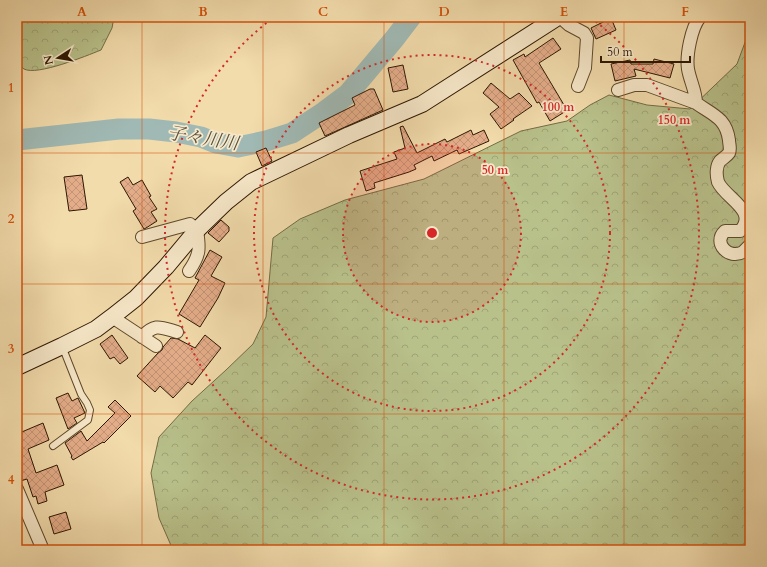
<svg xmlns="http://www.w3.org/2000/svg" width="767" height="567" viewBox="0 0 767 567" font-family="Cardo,'Noto Serif JP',serif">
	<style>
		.forest { fill: url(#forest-crowns); stroke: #736c46 }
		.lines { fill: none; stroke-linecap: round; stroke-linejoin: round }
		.river { stroke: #a0b9b4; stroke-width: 21 }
		.building { fill: url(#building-cross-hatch); stroke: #2d1602 }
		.lane-casing { stroke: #5e482c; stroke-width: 8 }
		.street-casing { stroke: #5e482c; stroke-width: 14 }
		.secondary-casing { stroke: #2d1602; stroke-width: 18 }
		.lane { stroke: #f7e8c9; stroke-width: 6 }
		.street { stroke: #f7e8c9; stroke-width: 12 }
		.secondary { stroke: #f7e8c9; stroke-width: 16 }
		.grid { fill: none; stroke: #d5520b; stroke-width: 1; stroke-opacity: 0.55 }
		.ring { fill: none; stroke: #d62828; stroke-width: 2; stroke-dasharray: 2 4 }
		.labels { text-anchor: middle; stroke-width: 3.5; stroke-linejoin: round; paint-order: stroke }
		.water-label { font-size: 18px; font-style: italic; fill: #554f40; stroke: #f7e8c9 }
		.centre { fill: #d62828; stroke: #f7e8c9; stroke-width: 2 }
		.ring-label { font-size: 12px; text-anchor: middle; font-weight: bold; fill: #d62828; stroke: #f7e8c9; stroke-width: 3.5; stroke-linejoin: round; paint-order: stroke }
		.neatline { fill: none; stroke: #d5520b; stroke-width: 1.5 }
		.grid-label { font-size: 13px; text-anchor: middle; font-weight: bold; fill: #d5520b }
	</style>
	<defs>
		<pattern id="forest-crowns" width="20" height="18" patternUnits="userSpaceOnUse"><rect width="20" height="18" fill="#b9c18b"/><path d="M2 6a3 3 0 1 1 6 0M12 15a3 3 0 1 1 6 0" fill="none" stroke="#9fa576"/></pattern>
		<pattern id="building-cross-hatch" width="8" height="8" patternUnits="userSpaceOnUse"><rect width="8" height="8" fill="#e4ad89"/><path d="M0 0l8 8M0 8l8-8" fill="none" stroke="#c49475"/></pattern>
	</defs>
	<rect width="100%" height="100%" fill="#f3dcac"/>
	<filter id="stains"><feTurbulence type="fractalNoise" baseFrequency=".005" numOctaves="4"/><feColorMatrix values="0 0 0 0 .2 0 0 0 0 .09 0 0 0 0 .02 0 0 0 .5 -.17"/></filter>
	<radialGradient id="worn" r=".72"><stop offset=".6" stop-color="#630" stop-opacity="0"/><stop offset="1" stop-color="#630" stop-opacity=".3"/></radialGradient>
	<path class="forest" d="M17 17H114L112 28 101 50C86 56 37 76 24 69 22 68 19 64 17 62Z
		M750 36V550H173L159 518 151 473 159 437 192 401 226 370 253 344 266 317 273 238 300 219 345 200 424 179 521 131 567 121 590 105 609 95 647 105 690 109 737 64 747 37Z"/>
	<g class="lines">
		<path class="river" d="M17 140 119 129H149L176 132 201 137 216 143 238 147 266 141 292 133 324 112 348 94 395 38 411 17"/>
	</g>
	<path class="building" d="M611 18 616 30 596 39 591 28Z
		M553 38 561 49 539 63 564 105 563 106 566 111 550 121 539 102 537 103 513 60 524 54 525 57Z
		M654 59 674 64 670 78 634 69 636 76 615 81 611 64 630 60 631 64H653Z
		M403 65 408 89 393 92 388 68Z
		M491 83 510 99 519 93 532 106 513 119 514 120 501 129 490 114 499 107 483 93Z
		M370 89H374L383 110 325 136 319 123 355 105 352 98Z
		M403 126 417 153 445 139 447 142 471 130 473 135 484 130 489 141 459 154 457 150 434 161 432 156 414 165 416 169 409 172 374 183 375 188 366 191 360 171 397 159 394 152 405 148 400 127Z
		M266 148 272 161 262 166 256 152Z
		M82 175 87 209 69 211 64 177Z
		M128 177 133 185 142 180 151 196 149 197 157 209 151 212 157 221 146 228 144 229 133 211 136 209 120 182Z
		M221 220 229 227V231L219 242 208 233Z
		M210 250 222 257 211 276 225 283 218 298 200 327 179 314 199 280 195 278Z
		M112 335 128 358 120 364 114 357 110 359 100 344Z
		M205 335 221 348 192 385 188 382 173 398 160 386 155 392 137 376 158 353 162 350 163 347 171 338 178 339 195 348Z
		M68 393 72 401 78 398 85 413 74 418 77 423 68 429 56 398Z
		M115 400 131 416 104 443 103 442 73 460 71 457 72 456 65 443 81 431 87 441 115 413 108 407Z
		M43 423 49 440 28 449 36 473 57 465 64 485 45 492 47 501 38 504 36 496 33 497 27 479 17 482V434Z
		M66 512 71 529 54 534 49 517Z"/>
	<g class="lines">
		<defs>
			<path id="lane" d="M53 446 88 420 90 410 87 403 81 394 62 346"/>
			<path id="street" d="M560 17 569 25 584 33 587 38 585 68 578 86
				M618 90 634 85H647L696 103C696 91 690 81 688 69 686 56 691 28 700 17
				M696 103C713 115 726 118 729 140 729 144 731 149 729 153 727 156 723 158 720 161 716 166 716 175 718 182 725 198 759 211 740 231H725C712 243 729 260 743 252 745 250 748 247 750 245
				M142 237 190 224 197 230C200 249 200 255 189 271
				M112 317 156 346
				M142 337C155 323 160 327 177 332
				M17 489 43 550"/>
			<path id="secondary" d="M17 367 62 346 96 329 112 317 136 298 166 267 197 230 226 202 251 182 349 135 422 104 558 17"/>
		</defs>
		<use href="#lane" class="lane-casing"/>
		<use href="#street" class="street-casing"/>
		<use href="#secondary" class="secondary-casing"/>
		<use href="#lane" class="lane"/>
		<use href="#street" class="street"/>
		<use href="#secondary" class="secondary"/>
	</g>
	<path class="grid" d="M142 17V550M263 17V550M384 17V550M504 17V550M624 17V550M17 153H750M17 284H750M17 414H750"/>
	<circle cx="432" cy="233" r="89" fill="#d62828" fill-opacity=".12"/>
	<g class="ring">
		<circle cx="432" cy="233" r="89"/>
		<circle cx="432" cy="233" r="178"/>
		<path d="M591 18A267 267 0 1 1 273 18"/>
	</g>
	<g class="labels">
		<g class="water-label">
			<text transform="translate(203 138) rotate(9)" y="6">子々川川</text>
		</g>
	</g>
	<circle cx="432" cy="233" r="6" class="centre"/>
	<g class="ring-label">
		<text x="558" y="111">100 m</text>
		<text x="674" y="124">150 m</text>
		<text x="495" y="174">50 m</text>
	</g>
	<rect width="767" height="567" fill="none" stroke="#f3dcac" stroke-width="44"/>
	<g transform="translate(58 58) rotate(258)" stroke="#f7e8c9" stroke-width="3" paint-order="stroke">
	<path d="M0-3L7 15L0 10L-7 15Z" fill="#2d1602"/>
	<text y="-6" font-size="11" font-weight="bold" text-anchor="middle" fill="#2d1602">N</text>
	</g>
	<path d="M601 56v6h89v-6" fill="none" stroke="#2d1602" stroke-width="2"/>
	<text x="607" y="56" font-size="12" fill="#2d1602" stroke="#f7e8c9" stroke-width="3" paint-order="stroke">50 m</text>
	<rect x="22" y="22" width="723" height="523" class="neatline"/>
	<g class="grid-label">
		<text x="82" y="16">A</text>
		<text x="203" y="16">B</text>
		<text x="323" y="16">C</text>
		<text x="444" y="16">D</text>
		<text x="564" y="16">E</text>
		<text x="685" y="16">F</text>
		<text x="11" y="92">1</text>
		<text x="11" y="223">2</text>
		<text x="11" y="353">3</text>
		<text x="11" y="484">4</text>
	</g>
	<rect width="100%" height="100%" filter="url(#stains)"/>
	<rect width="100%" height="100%" fill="url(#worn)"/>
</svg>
